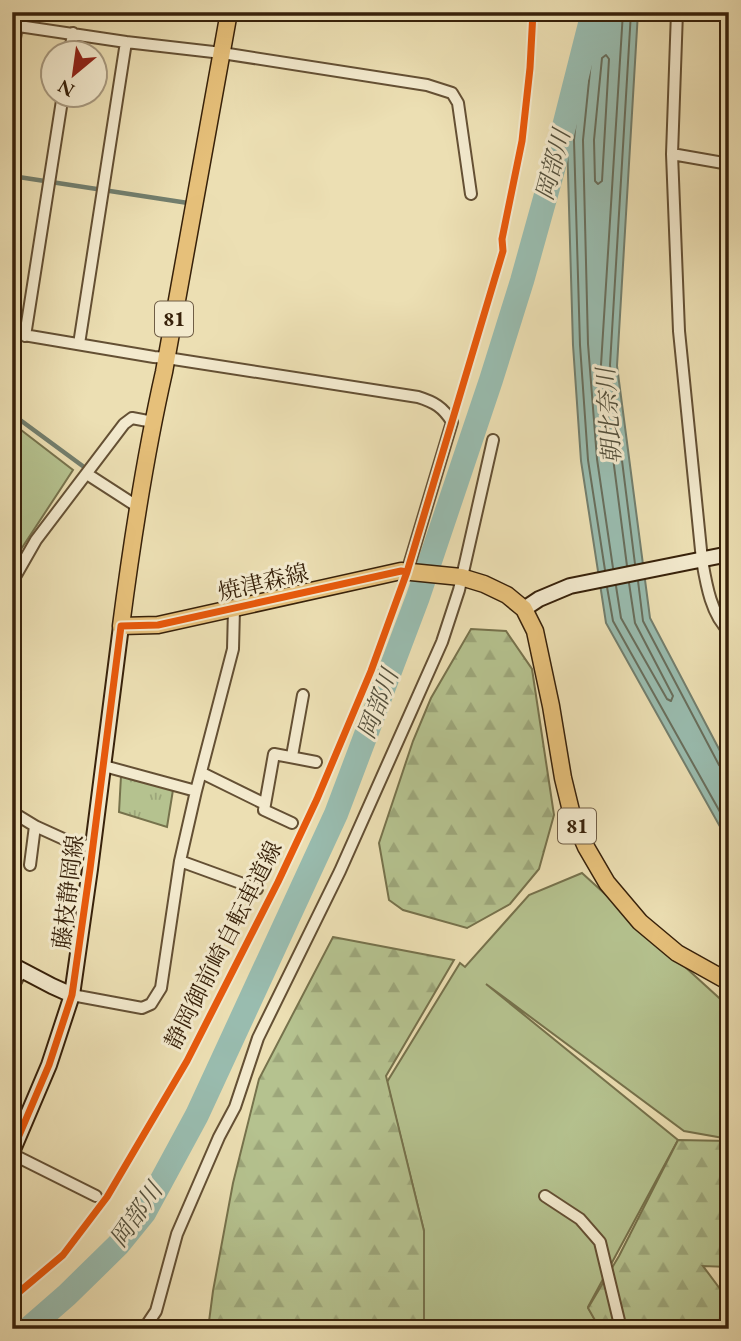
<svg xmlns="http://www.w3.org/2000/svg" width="741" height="1341" viewBox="0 0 741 1341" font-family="'EB Garamond','Noto Serif JP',serif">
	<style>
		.grass { fill: #b5c28f; stroke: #76724c; stroke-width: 2 }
		.forest { fill: url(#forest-firs); stroke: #76724c; stroke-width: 2 }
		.park { fill: url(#park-tufts); stroke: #76724c; stroke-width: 2 }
		.water { fill: #99bcaf; stroke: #727e6d; stroke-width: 2 }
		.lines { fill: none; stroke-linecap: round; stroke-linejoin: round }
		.shore { stroke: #686e5c; stroke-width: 2 }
		.stream { stroke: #727e6d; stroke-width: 4.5 }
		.river { stroke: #99bcaf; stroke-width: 24 }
		.street-casing { stroke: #645034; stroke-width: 14 }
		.secondary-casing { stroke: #37210a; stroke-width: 18 }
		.primary-casing { stroke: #37210a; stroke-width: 19 }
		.street { stroke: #f3eace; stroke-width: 10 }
		.secondary { stroke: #f3eace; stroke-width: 14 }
		.primary { stroke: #e6c07a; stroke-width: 16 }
		.cycleway-casing { stroke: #f3eace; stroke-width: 11 }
		.cycleway { stroke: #e8590c; stroke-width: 7 }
		.labels { text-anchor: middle; stroke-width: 6; stroke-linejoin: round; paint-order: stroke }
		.shield { fill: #f3eace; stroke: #6f5d45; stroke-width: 2 }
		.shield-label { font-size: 21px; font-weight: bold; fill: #37210a }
		.street-label { font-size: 23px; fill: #37210a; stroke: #f3eace }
		.water-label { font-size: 24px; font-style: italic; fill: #54503c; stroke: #f3eace }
	</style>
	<defs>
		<pattern id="forest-firs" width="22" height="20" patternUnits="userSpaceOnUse" patternTransform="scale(1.75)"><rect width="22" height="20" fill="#b5c28f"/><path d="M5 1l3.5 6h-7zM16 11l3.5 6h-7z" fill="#9ca67a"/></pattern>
		<pattern id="park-tufts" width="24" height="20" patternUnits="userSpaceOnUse" patternTransform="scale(1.75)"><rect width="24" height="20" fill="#b5c28f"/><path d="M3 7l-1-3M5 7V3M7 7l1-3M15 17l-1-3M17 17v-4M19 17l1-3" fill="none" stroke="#9ca67a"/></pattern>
	</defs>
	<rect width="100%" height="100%" fill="#ecdfb3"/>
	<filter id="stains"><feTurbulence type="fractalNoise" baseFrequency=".00286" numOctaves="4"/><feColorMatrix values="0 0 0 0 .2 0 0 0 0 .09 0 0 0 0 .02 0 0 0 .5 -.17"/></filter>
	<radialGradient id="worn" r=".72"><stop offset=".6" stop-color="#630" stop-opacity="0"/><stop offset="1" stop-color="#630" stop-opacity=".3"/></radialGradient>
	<path class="grass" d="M12 423 73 470 12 563Z
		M582 873 729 1007V1139L684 1131 486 984 678 1140 588 1307 600 1329H424V1231L387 1082 460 963 465 967 529 895Z"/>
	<path class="forest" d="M471 629 506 631 532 669 554 815 539 869 510 904 467 928 403 910 389 900 379 843 413 741 431 698Z
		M333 937 454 960 386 1076 424 1231V1329H208L213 1291 233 1183 259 1079Z
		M678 1140 729 1141V1267L703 1266 729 1301V1329H600L588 1308 619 1256Z"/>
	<path class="park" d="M121 776 173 790 167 827 119 812Z"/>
	<path class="water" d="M581 12H638L617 366 650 618 729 768V839L723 832 606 623 581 461 573 345 567 139Z"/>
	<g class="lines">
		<path class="shore" d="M587 12 574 140 580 345 588 460 605 570
			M596 12 583 140 588 344 597 459 613 568
			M623 12 601 365 627 566
			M631 12 610 365 635 564
			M606 55 609 59 602 181 598 184 595 181 594 140 602 58Z
			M638 581 643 621 719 765 723 769H729
			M616 586 621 618 667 699 671 701 673 696 635 623 629 583
			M607 587 613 621 729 828"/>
		<path class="stream" d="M12 176 188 203
			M12 414 84 467"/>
		<path class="river" d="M28 1329 67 1295 118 1245 144 1213 197 1115 336 814 418 597 491 380 522 281 554 166 593 12"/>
		<defs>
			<path id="street" d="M677 12 672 154 679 331 702 560C706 583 711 615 729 631
				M12 25 126 42 222 53 427 85 452 93 458 103 471 194
				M70 52 73 33
				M12 56 17 26
				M672 154 729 164
				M12 333 154 357 167 358 418 397C434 402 443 407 452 422L407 572
				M25 336 63 94
				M79 344 126 42
				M87 474 138 507
				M12 582 36 540 124 424 132 418 153 422
				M292 756 303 695
				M104 766 196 791
				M202 773 265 804
				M12 812 35 826 30 865
				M292 823 264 810 274 754 316 762
				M35 826 79 846 93 845
				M180 861 257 889
				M12 989 22 970
				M72 995 142 1008 151 1004 161 988 180 861 196 791 233 649 234 609
				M12 1154 96 1196
				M545 1196 580 1219 600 1242 621 1329
				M144 1329 156 1311 177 1234 219 1137 235 1107 258 1038 340 871 442 642 459 590 493 440"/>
			<path id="secondary" d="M524 609 539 599 570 586 729 554
				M12 965 52 986 72 995
				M12 1152 49 1065 72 995 90 869 121 626"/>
			<path id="primary" d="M229 12 164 372C145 456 132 541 121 626L158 625 401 571 461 577 484 584 507 595 524 609 535 631 551 706 563 778 572 815 586 847 607 883 640 922 677 953 729 982"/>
		</defs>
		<use href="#street" class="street-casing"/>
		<use href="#secondary" class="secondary-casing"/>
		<use href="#primary" class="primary-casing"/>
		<use href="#street" class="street"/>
		<use href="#secondary" class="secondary"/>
		<use href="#primary" class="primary"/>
		<defs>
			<path id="cycleway" d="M12 1152 49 1065 72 995 90 869 121 626 158 625 401 571 407 572
				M12 1298 63 1255 107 1197 187 1061 278 882 317 799 371 671 407 572 503 251 502 239 522 141 530 68 533 12"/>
		</defs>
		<use href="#cycleway" class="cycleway-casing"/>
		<use href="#cycleway" class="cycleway"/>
	</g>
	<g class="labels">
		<g class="shield">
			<rect x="155" y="301.5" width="38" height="35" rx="5"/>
			<rect x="558" y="808.5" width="38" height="35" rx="5"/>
		</g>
		<g class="shield-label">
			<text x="174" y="326">81</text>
			<text x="577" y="833">81</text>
		</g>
		<g class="street-label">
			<text transform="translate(263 582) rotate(-13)" y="8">焼津森線</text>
			<text transform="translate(68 892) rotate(-83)" y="8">藤枝静岡線</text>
			<text transform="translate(223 945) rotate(-63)" y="8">静岡御前崎自転車道線</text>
		</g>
		<g class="water-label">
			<text transform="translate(553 165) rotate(-75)" y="8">岡部川</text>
			<text transform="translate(609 416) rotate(-94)" y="8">朝比奈川</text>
			<text transform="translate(378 704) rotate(-69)" y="8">岡部川</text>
			<text transform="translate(136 1215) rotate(-55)" y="8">岡部川</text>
		</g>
	</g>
	<rect width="741" height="1341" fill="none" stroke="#ecdfb3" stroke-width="42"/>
	<rect x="14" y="14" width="713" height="1313" fill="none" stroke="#37210a" stroke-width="3.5"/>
	<rect x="21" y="21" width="699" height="1299" fill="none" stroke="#37210a" stroke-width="2"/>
	<g transform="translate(74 74) rotate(209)"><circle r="33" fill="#f3eace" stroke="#a89a80" stroke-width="2"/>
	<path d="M0-5L12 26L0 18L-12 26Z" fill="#8f2418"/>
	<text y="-10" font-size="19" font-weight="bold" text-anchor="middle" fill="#37210a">N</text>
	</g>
	<rect width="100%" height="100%" filter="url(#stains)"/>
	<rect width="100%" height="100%" fill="url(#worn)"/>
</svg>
